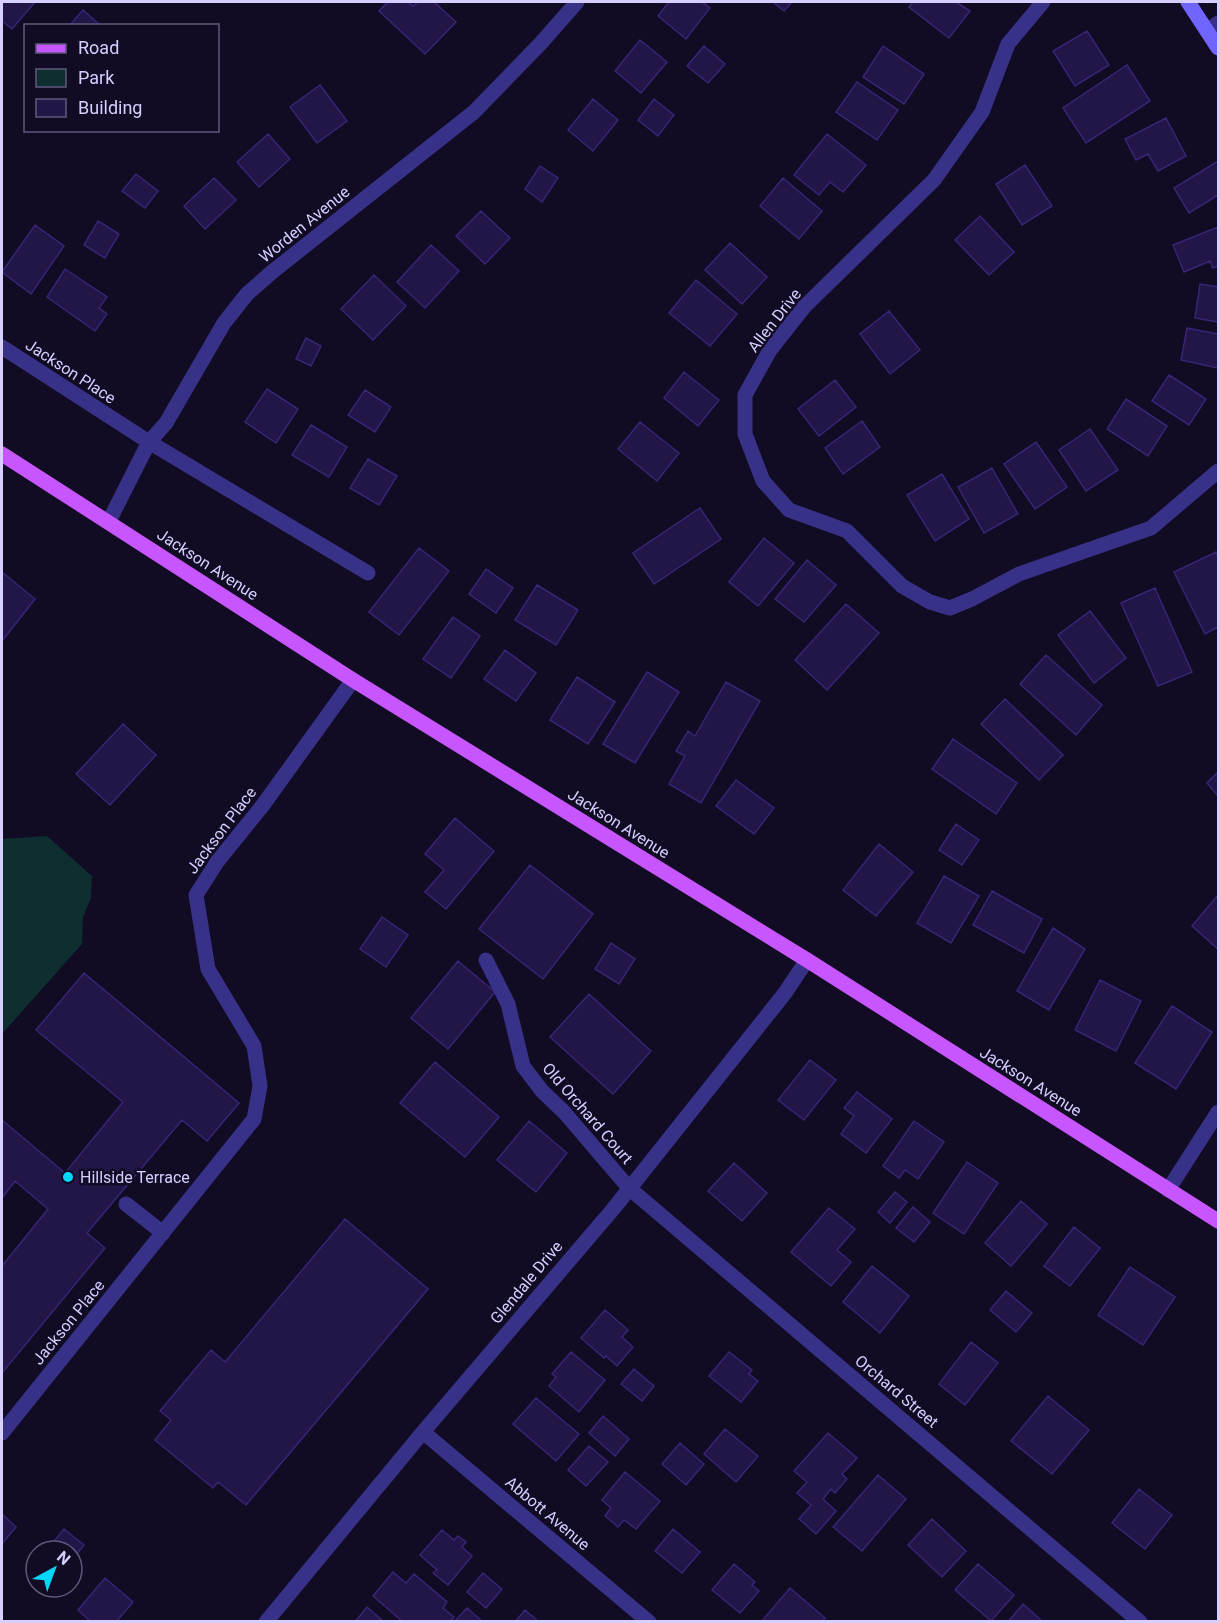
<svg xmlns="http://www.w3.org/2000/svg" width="1220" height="1623" viewBox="0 0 1220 1623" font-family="Roboto,sans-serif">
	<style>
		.green { fill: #0e2e2f }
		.building { fill: #221547; stroke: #382576; stroke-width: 1.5 }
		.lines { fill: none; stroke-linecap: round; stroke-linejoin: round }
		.service { stroke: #383188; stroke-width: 15 }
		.minor { stroke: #383188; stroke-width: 15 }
		.secondary { stroke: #7066ff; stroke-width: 15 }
		.primary { stroke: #c756ff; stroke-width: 15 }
		.poi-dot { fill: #00d6fa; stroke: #110b24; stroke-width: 2 }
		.labels { text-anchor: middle; stroke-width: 5; stroke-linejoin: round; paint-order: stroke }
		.street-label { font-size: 16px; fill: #d6cfff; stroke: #110b24 }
		.poi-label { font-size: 16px; fill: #d6cfff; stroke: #110b24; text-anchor: start }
	</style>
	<rect width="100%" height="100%" fill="#110b24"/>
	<path class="green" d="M47 836 92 876 91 898 83 917 82 944 2 1034V839Z"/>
	<path class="building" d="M2 2H35L12 29 2 21Z
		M388 2H408L413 6 418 2H434L456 22 425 54 379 11Z
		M669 2H702L710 8 686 39 658 16Z
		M773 2H792L784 11Z
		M913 2H956L970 11 949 38 909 7Z
		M83 10 101 26H69Z
		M1087 31 1109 65 1075 86 1053 51Z
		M640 40 667 62 641 93 615 71Z
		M704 46 725 64 708 83 687 66Z
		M883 46 924 74 904 104 863 77Z
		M1127 65 1150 101 1086 143 1063 108Z
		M857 82 898 110 877 140 836 112Z
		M320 85 347 121 317 143 290 107Z
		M593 99 618 120 593 151 568 130Z
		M654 99 674 115 658 136 638 120Z
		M1166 118 1186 156 1158 171 1148 154 1136 160 1125 139Z
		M268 134 290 159 259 187 237 162Z
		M827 134 866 165 843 192 830 182 819 195 794 175Z
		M1218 161V195L1189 213 1174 188Z
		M1025 165 1052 206 1022 225 996 184Z
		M540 166 558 178 542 202 525 189Z
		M136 174 158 191 145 208 122 191Z
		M214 178 236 200 205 229 184 206Z
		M783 178 822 211 799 239 760 206Z
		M481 211 510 238 485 264 456 236Z
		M980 216 1014 252 989 275 955 240Z
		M98 221 119 234 105 258 84 245Z
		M35 225 64 246 31 294 2 272Z
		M1218 227V266L1213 268 1210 261 1184 272 1173 245Z
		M730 243 767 277 742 304 705 270Z
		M431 245 459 271 425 308 397 282Z
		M65 269 107 297 99 308 107 314 95 331 47 297Z
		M374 275 406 306 373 340 341 309Z
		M696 280 737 314 710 346 669 313Z
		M1200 284 1218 287V322L1195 318Z
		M889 311 920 350 890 374 860 334Z
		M1187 328 1218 334V368L1181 360Z
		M306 338 321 346 311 366 296 359Z
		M684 372 719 400 698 426 664 398Z
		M1169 375 1206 399 1189 425 1152 401Z
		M835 380 856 407 819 436 798 409Z
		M267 389 298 409 276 443 245 422Z
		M365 390 391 407 375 432 348 415Z
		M1126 399 1167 426 1148 456 1107 429Z
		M862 421 880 447 843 474 825 448Z
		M640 422 679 453 657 481 618 449Z
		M311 425 347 447 329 477 292 455Z
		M1090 429 1118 470 1086 491 1059 450Z
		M1036 442 1067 487 1035 509 1004 464Z
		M368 459 397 476 379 505 350 488Z
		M992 468 1018 514 984 533 958 487Z
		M942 474 969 519 935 541 907 495Z
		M700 508 721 539 654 584 633 553Z
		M764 538 794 563 758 606 729 582Z
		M419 548 449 571 399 635 369 612Z
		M1216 552 1218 557V627L1205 634 1174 572Z
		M807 560 836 585 804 622 775 599Z
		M486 569 513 588 496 613 469 594Z
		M2 572 35 599 2 641Z
		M537 585 578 610 556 645 515 620Z
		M1155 588 1192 672 1158 686 1121 603Z
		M846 604 879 633 827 690 795 660Z
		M1090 611 1126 658 1094 683 1058 635Z
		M453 617 480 636 451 678 423 659Z
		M505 650 536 673 516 701 484 679Z
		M1046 655 1102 705 1076 735 1020 684Z
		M647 672 679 692 635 763 603 744Z
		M577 677 615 702 588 744 550 720Z
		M726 682 760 701 701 803 669 784 685 756 676 751 688 731 695 736Z
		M1005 699 1063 755 1039 780 981 724Z
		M123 724 156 755 110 805 76 774Z
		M953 739 1017 783 996 814 932 769Z
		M1218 772V796L1207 783Z
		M736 780 774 808 754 834 716 806Z
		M455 818 494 851 446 909 425 892 444 870 425 854Z
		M956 824 979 840 962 865 939 850Z
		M879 844 913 872 876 916 843 890Z
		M530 865 593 914 543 979 479 929Z
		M944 876 979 896 951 943 917 923Z
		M992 891 1042 919 1024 953 973 925Z
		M1218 895V949L1192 926Z
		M382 917 408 935 386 967 360 949Z
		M1053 928 1085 949 1049 1010 1017 991Z
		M611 943 635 959 619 984 595 969Z
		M458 961 495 992 448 1049 411 1018Z
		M84 973 239 1103 207 1141 182 1120 87 1233 105 1248 2 1373V1266L48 1209 15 1181 2 1198V1120L65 1173 123 1102 36 1030Z
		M1100 980 1141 1001 1116 1051 1075 1030Z
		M589 994 651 1051 613 1094 550 1037Z
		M1172 1006 1212 1032 1176 1089 1135 1063Z
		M810 1060 836 1080 804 1120 778 1100Z
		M435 1062 499 1117 465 1157 400 1103Z
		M857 1092 892 1119 866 1153 841 1134 854 1116 844 1108Z
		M529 1121 567 1153 536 1192 497 1160Z
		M914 1121 944 1142 918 1179 905 1170 899 1178 883 1166Z
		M967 1162 998 1183 964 1234 933 1213Z
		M734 1163 767 1193 742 1221 708 1191Z
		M895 1192 907 1202 890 1223 878 1212Z
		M1021 1201 1047 1224 1011 1266 985 1243Z
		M913 1207 930 1222 914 1242 896 1228Z
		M829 1208 855 1229 837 1250 851 1262 831 1286 791 1252Z
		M345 1219 428 1289 246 1505 218 1482 213 1488 155 1440 171 1420 160 1411 211 1350 225 1362Z
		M1074 1227 1100 1248 1070 1286 1044 1266Z
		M872 1266 909 1296 880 1333 843 1302Z
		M1130 1267 1175 1297 1143 1345 1098 1315Z
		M1006 1291 1032 1313 1016 1332 990 1310Z
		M605 1310 628 1330 622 1337 633 1347 617 1366 606 1356 604 1358 581 1338Z
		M971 1342 998 1363 965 1405 939 1384Z
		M571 1352 605 1380 579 1412 549 1386 556 1377 552 1374Z
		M729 1352 752 1370 749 1374 758 1381 741 1402 709 1376Z
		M634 1369 654 1386 642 1401 621 1384Z
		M1048 1396 1089 1430 1052 1474 1011 1441Z
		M536 1398 579 1434 556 1461 513 1424Z
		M603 1416 629 1439 615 1456 589 1433Z
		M725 1429 758 1456 736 1482 704 1454Z
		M828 1433 857 1458 842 1474 847 1479 835 1493 831 1489 823 1499 836 1511 816 1534 799 1519 811 1505 797 1493 807 1482 794 1471Z
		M680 1443 704 1464 686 1485 662 1464Z
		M589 1446 608 1462 586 1486 568 1470Z
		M625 1472 660 1501 636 1529 624 1520 618 1527 605 1516 611 1508 602 1500Z
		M878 1475 906 1499 862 1551 833 1527Z
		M1139 1489 1172 1515 1145 1549 1112 1523Z
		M2 1514 16 1527 2 1544Z
		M932 1519 966 1551 942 1577 908 1545Z
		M64 1529 84 1545 72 1560V1551H46Z
		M673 1529 700 1552 682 1573 655 1551Z
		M442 1530 454 1540 458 1536 466 1542 462 1547 472 1556 448 1585 433 1573 437 1570 420 1555Z
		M734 1564 755 1582 752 1585 759 1591 740 1613 712 1590Z
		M978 1564 1014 1595 991 1621 955 1590Z
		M393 1572 406 1583 414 1574 447 1602 443 1608 454 1617 450 1622H403L373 1596Z
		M483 1573 502 1589 486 1608 467 1592Z
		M105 1578 133 1602 116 1622H91L78 1610Z
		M790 1588 825 1618 822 1622H761Z
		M1023 1604 1043 1622H1008Z
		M367 1607 384 1622H355Z
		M467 1608 483 1622 455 1621Z
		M525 1610 539 1622H515Z"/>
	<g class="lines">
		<path class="service" d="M2 1433 254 1119 260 1086 254 1046 208 969 196 895 217 862 263 805 353 680"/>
		<path class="minor" d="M1043 2 1008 44 982 112 934 180 804 307 770 350 745 395V434L763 481 789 510 847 531 902 586 930 602 950 608 972 599 1019 574 1151 528 1218 471
			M1207 31 1218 23
			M2 347 149 442 368 573
			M109 521 149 442 166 423 224 323 247 294 272 272 474 112 541 43 577 2
			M486 960 508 1004 523 1066 542 1091 564 1112 629 1188 1140 1622
			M1168 1190 1218 1112
			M126 1204 163 1233
			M423 1432 649 1622
			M266 1622 423 1432 614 1208 785 993 807 960"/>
		<path class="secondary" d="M1188 2 1218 48"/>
		<path class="primary" d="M2 454 353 680 807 960 1218 1221"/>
	</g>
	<circle class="poi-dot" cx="68" cy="1177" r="6"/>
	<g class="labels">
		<g class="street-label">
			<text transform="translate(304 224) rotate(-39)" y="6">Worden Avenue</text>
			<text transform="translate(774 320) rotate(-52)" y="6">Allen Drive</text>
			<text transform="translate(71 371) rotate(33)" y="6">Jackson Place</text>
			<text transform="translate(208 564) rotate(33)" y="6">Jackson Avenue</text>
			<text transform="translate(619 823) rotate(32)" y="6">Jackson Avenue</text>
			<text transform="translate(221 830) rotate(-53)" y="6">Jackson Place</text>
			<text transform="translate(1031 1081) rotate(32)" y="6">Jackson Avenue</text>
			<text transform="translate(588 1113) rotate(49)" y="6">Old Orchard Court</text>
			<text transform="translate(526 1282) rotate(-50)" y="6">Glendale Drive</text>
			<text transform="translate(68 1322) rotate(-51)" y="6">Jackson Place</text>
			<text transform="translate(897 1391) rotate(40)" y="6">Orchard Street</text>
			<text transform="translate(548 1513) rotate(40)" y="6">Abbott Avenue</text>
		</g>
		<g class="poi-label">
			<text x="80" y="1183">Hillside Terrace</text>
		</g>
	</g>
	<rect width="1220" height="1623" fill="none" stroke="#d6cfff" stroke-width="6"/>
	<rect x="24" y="24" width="195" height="108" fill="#110b24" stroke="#60597c" stroke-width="1.5"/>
	<rect x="36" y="44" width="30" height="9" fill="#c756ff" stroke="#60597c" stroke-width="1.5"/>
	<text x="78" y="54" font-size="18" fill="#d6cfff">Road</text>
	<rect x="36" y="69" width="30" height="18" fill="#0e2e2f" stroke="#60597c" stroke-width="1.5"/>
	<text x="78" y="84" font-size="18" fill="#d6cfff">Park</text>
	<rect x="36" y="99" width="30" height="18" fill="#221547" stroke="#60597c" stroke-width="1.5"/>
	<text x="78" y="114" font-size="18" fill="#d6cfff">Building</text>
	<g transform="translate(54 1569) rotate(41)"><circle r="28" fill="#110b24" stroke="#60597c" stroke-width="1.5"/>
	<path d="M0-4.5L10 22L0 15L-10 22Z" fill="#00d6fa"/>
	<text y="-9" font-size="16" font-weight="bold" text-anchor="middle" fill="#d6cfff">N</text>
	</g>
</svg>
